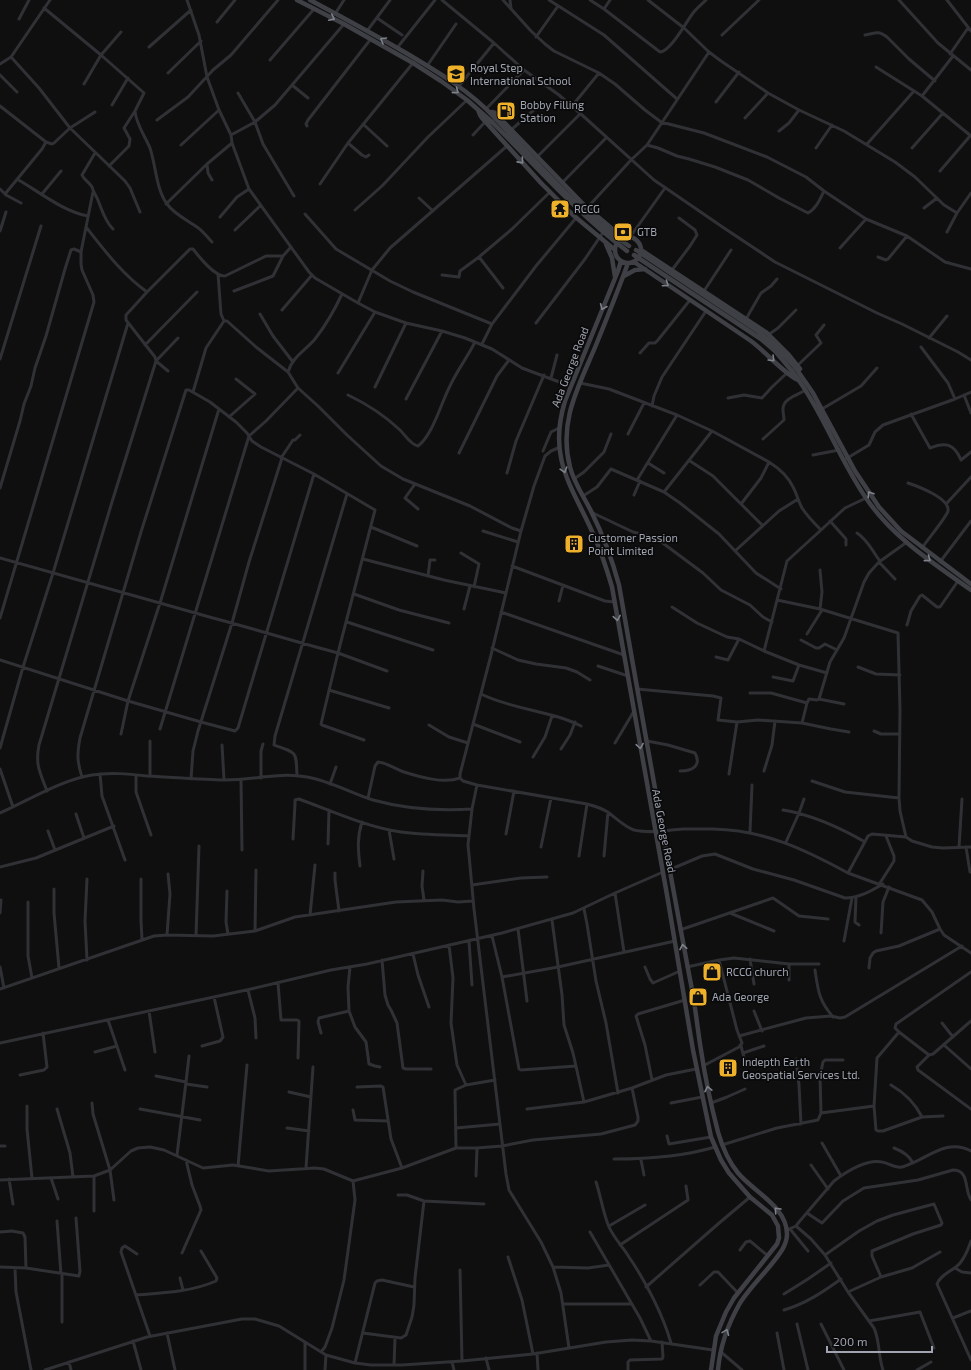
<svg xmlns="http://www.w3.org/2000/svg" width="971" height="1370" viewBox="0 0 971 1370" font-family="'Exo 2',sans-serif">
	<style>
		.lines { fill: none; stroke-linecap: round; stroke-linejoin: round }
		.minor { stroke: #303135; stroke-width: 3 }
		.secondary { stroke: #3e4045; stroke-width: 4.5 }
		.secondary-bridge { stroke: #3e4045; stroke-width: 4.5 }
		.oneway { stroke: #7e828b }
		.labels { text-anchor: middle; stroke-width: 3.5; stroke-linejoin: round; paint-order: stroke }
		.poi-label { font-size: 11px; fill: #a0a5b1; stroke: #0a0a0b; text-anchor: start }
		.street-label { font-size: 11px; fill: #a0a5b1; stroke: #0a0a0b }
	</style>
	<rect width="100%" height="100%" fill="#0f0f10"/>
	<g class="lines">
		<path class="minor" d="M187 0 199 35 207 77 219 110 231 135 232 143 249 189 309 272 315 278 327 285 358 303 375 312 406 323 442 331 465 338 492 349 522 368 570 386
			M442 0 494 43 524 70 559 95 582 115 654 180 724 228 775 262 877 313 902 324 958 352 971 360
			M503 0 531 31 545 44 554 51 599 73 615 84 645 110 661 122 704 133 767 157 806 177 824 191 866 219 907 236 945 262 971 269
			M510 0 511 9
			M549 0 604 35 677 99
			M590 0 604 9 660 52C671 51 686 22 693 13 697 8 702 4 706 0
			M648 0 684 28 709 52 721 61 768 93 799 110 844 131 895 162 915 177 944 205 957 213
			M899 0 938 43 971 70
			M947 0 971 31
			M44 8 101 55 144 93 135 111 124 128 130 139 129 146 109 166
			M604 9 610 0
			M335 14 344 0
			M377 18 402 35
			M19 19 29 0
			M217 22 235 0
			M367 31 390 0
			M722 35 759 0
			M865 35C876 33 878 30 887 37L909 59 935 81
			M536 37 558 6
			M149 47 191 10
			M397 48 435 0
			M950 54 968 28
			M11 57 39 88 70 128 125 181 130 188 140 212
			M270 60 314 9
			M0 64 11 57 50 0
			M427 66 456 24
			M876 67 922 96 971 136
			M168 73 201 41
			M0 75 17 92
			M84 84 101 55 121 32
			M292 85 308 98
			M459 86 494 43
			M238 93 255 122 263 144 294 196
			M922 96 953 56
			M716 102 739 72
			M112 105 128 78
			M0 106 46 142 52 144 54 143 70 128 95 112
			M572 106 599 73
			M486 109 524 70
			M135 111C136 124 145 136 150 148 156 166 156 189 167 204 174 214 187 220 197 227 203 231 207 237 212 242
			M745 118 768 93
			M157 120 188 97 213 70 231 55 278 0
			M363 124 387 146
			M307 126 306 124 308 120 370 40
			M511 130 535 109
			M779 131 789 123 799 110
			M231 135 255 122 275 105 344 24
			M473 135 485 122
			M348 143 362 155 366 157 369 155
			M867 144 914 91
			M181 145 219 110
			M647 145 709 52
			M816 148 832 125
			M912 148 943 113
			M95 153 82 175C84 180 89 182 92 187 93 191 95 194 97 198 102 209 104 220 113 229
			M537 157 580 114
			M207 164 208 173 212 180
			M940 171 970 136
			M17 179C38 191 64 212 88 216
			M562 183 606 138
			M320 184 348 143 413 63
			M0 189 6 195 21 203
			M5 194 42 149 46 142
			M42 194 61 171
			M419 198 433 211
			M166 204 207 164 232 143
			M587 208 631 160 647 145 658 148 677 156 689 159 715 167 748 180 779 198 808 213C816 209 820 199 824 191
			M924 208 937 198
			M355 210 382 186 428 137 467 100
			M305 214 336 249 390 281 413 292 492 324
			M220 217 237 197 249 189
			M86 227C105 251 122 274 147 292
			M235 230 260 206
			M0 231 6 212
			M947 232 957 213 971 193
			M630 237 665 188
			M840 248 866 219
			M479 257 503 288
			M878 257 886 260 888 259 907 236
			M672 270 690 246 697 235 695 230 679 218
			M218 274 221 314 224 321H227L256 347 288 372 298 388 318 406 347 435 381 466 403 479 470 506 512 528 521 531
			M442 275 459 277 460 271 479 257 512 229 550 192
			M234 291 273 276 283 256 291 247
			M704 291 731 250
			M358 303 372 270 390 248 507 146
			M282 310 312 275
			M260 314 273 336 293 362
			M746 319 761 293 771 286 777 279
			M536 323 585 259 604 231
			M768 335 778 328 796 310
			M929 338 947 316
			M482 344 492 324 536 266 576 218
			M145 345 197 292
			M921 347 948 383 955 399
			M640 353 649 343H655L658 340 690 300
			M0 359 41 226
			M798 365 821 343 816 335 824 325
			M168 371 156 361 178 338
			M288 372C292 357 306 350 315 339 326 325 335 309 342 294
			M338 373 375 312
			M551 378 557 355
			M580 383 609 389 677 415 712 431 769 462C780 469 788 476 793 487 797 494 798 501 802 508 807 516 814 523 821 530L845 508 866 498
			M375 387 406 323
			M193 392 206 348 224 321
			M348 395C367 404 384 415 400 430 405 435 411 445 418 446 432 436 441 404 449 388 456 372 467 358 475 342
			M964 395 971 413
			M728 398 744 395 762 398 772 387 787 373
			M406 399 442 331
			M652 406 654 396 662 377 706 311
			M822 409 861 386 877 368
			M911 414 930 448C945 442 954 443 961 460L971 452
			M229 417 255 394 236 379
			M628 434 644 403
			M763 439 784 420C784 416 783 414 783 410 782 399 797 395 806 390
			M543 451 551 432 559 428
			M459 453 497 376 509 360
			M813 455 839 450
			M281 458 293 440H295L300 435
			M844 460 869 445 875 432 883 425 955 399 971 392
			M690 461 713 476 762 525
			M648 463 664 473
			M507 473 516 441 544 375
			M574 479 584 472 604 452 611 434
			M637 480 677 415
			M908 483C917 486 950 498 948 511 946 518 927 540 922 548
			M415 484 405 498 418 509
			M0 488 20 421 24 404 31 386 35 368 46 336 65 269 71 250 74 249 81 252
			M664 492 712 431
			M634 495 640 481
			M583 496 597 487 611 469 664 492 680 503 719 534 756 573 781 589
			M741 504 761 478 769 462
			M946 504 971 477
			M593 513 633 532 649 536 660 541 703 573 721 590 750 605 763 617 772 622
			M830 521 846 539V545
			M371 527 417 546
			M483 531 518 542
			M857 533C869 541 872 551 880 561
			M735 551 779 511 798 499
			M461 553 479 564 474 587
			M0 558C71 578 142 598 213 618 255 629 296 642 338 653L375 510 314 474 261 447 252 441 247 433 236 422 210 402 189 390H186L141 532 80 738C77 754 77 762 82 777
			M363 559 444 580 506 593
			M879 562 895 579
			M940 562 971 521
			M512 566 605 601 614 602
			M820 570 822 592 820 609
			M428 576 430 560H435
			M354 594 399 610 449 623
			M777 600 820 609 898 633 900 710 899 798 900 811 906 837
			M559 601 563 585
			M672 607 697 623 727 637 739 639 764 651 799 665 827 673
			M464 609 470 586
			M501 612 624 655
			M0 618 94 302 93 295 82 270 81 264V252L93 192
			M347 622 433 650
			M907 625 911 611 920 596 922 595 937 607H940L958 581
			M807 634 822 610
			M801 640 816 648H819L825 644 837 650
			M492 648 518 660 536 664 566 668 577 672 590 680
			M764 651 787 561 821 530
			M716 657 728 660 739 639
			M0 660 128 701 201 722 235 731 238 728 314 474
			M598 666 628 676
			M858 667 876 674 900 675
			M773 677 793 681 799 665
			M637 689 713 696 721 698 718 720 737 722 758 720 802 723 831 729 849 732
			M329 690 389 708
			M750 693H771L807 703
			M481 694C513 710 550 710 581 726
			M819 699 830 662 844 638 864 582 869 573 879 562 907 542
			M802 723 807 703 809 699 817 700 819 699 844 704
			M473 724 520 742
			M429 725 449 737 468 743
			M160 729 249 436 266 421 298 388
			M874 731 881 734H900
			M121 734 128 701 160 603 219 409
			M364 740 322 725 321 724 338 653 387 671
			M647 741 668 745 695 753C702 766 692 771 680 771
			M615 743 634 711
			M222 745 224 780
			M0 748 23 667 53 573 128 323
			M561 749 570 735 575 722
			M533 757 545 737 552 716
			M0 769 13 807
			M764 771 772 745 775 721
			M100 774 102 796 125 860
			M729 774 737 722
			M136 775V792L151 835
			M150 776V741
			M297 776C296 752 298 753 274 745L275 736 347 494
			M261 778V751L263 744
			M460 778 463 781 477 785 587 804C595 806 602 808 609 813 617 819 625 827 634 830 650 834 667 830 683 829 693 829 703 829 713 829 764 830 804 849 848 873L868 836 872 834 906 837 912 841 932 847 943 848 971 847
			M460 778V774L491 655 521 531 534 486 545 456 551 451 558 448
			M191 779 193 751 198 731 232 623 249 562 282 458
			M241 780 242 850
			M812 781 845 792 899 798
			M330 784 336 767
			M477 785 472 809 468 845 469 855 474 909 506 1174 509 1190 541 1242 553 1267 561 1293 569 1348
			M47 791C40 772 35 765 39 745L112 502 156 361 155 357 126 320V315L147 292 190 249H193C200 258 214 276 225 276L266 256H283
			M368 798 375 766 378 762C387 763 396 769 404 772 420 777 444 784 460 778
			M783 810C813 815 839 827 865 842
			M0 813C29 800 61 780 92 775 110 772 129 774 147 776 173 777 199 780 225 780 253 780 280 772 307 777 330 781 351 793 373 800 405 809 438 811 472 809
			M76 814 84 838
			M389 830 394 859
			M48 831 55 850
			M750 832 752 785
			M506 834 514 791
			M293 839 295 804V800L299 799C332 811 366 827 401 832 423 835 447 835 469 836
			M786 842 799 813 804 799
			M328 844 329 810
			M541 847 551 798
			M959 847 962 799
			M966 847 970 872
			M579 856 587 804
			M604 856 608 812
			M360 866C358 850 357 837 362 822
			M0 867 36 858 114 826
			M669 870 702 856 715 854 753 869 794 880 845 898C859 898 871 891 883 884
			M423 871 422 886 424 900
			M335 873V880L339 911
			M848 873 922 900 932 912 940 929 944 935 971 953
			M141 879V921L142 939
			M880 883 894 861V856L886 836
			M472 885 521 878 547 877
			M54 889V913L59 968
			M227 891 226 922 228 934
			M615 893 624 952
			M856 897 855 922 859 925
			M28 902V956L32 978
			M584 909 587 924 596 981 606 1023 618 1093
			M0 913 1 900
			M730 913 774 931
			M310 915 315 865
			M552 920 562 995 564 1025 573 1053 584 1102
			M518 929 527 1001
			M680 930 773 898 799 916 828 919
			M255 931 256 870
			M881 933 883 902 889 887
			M167 935 170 894 168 874
			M196 936 199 846
			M492 936 502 977 519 1069 521 1070 576 1066
			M469 941 472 985
			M844 941 852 898
			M449 945 453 978 451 1023 457 1065 466 1085
			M413 954 418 975 429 1007
			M750 959 754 984
			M87 960 85 921 87 879
			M382 960 385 995 388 1005 391 1010 397 1023 403 1068 406 1069H431
			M789 964V980
			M0 967 4 988
			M350 967 348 987 349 1011 355 1027 366 1042 369 1064 375 1066 380 1067
			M645 967 650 979 653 983 680 971
			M687 967 719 960 734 958 789 964H819
			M869 968 870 958 873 953 876 951 899 946 940 929
			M815 970C818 991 819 1001 833 1017
			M971 972 896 1024 895 1028 899 1032 929 1055 933 1054 971 1021
			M502 977 558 967 675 941
			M278 983 281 1020H297L299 1021 298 1058
			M0 989 154 936 167 935 213 936 255 931 295 917 396 902 442 900 458 902 473 901
			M248 990 255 1018 256 1038
			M149 1011 155 1052
			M754 1011 762 1031
			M108 1020 125 1070
			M942 1023 953 1037
			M899 1032 877 1058 874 1106 876 1130 878 1131H883L922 1117 943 1116
			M321 1033 318 1022 319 1018 349 1011
			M739 1036 806 1018 831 1016 840 1018 845 1017 962 946
			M0 1043 251 989 331 970 367 964 502 933 573 913 615 893 663 872
			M944 1045 971 1069
			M202 1046 220 1041 223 1037 214 997
			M741 1046 746 1065
			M95 1052 117 1046
			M743 1053 764 1046
			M929 1055 917 1067 918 1070 971 1109
			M796 1059 799 1085 801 1124
			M703 1066 739 1047 742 1043 737 1030 719 960
			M20 1075 44 1070 47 1067 43 1033
			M156 1076 186 1082 177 1155
			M652 1080 645 1045 636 1016 638 1014 685 1000
			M186 1082 189 1056
			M186 1084 207 1087
			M891 1085C905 1093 915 1103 922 1117
			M357 1087 381 1086 383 1087 391 1139 402 1168
			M289 1092 311 1097
			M92 1103 93 1114 110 1170 114 1200
			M671 1103 702 1097
			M711 1103 727 1097 745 1089
			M27 1106V1129L32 1178
			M57 1109 70 1153 73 1177
			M140 1109 200 1120
			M527 1109 584 1102 632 1088 666 1075 696 1069
			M353 1110 355 1120 388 1121
			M821 1113 874 1106
			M287 1128 309 1131
			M456 1128 500 1124
			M667 1136 669 1144 711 1137
			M822 1143 841 1176
			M722 1145 777 1128 818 1120 821 1113 820 1076 823 1062 825 1060H843
			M0 1146H5
			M456 1148 455 1090 466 1085 495 1080
			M894 1148C902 1151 909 1155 913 1163
			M614 1159C648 1159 682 1157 715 1147
			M641 1160 644 1175
			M811 1165 828 1189
			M238 1166 247 1065
			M306 1168 313 1067
			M476 1176 477 1148
			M51 1178 58 1199
			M9 1179 13 1204
			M0 1180 94 1176 110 1170 131 1151 138 1148 150 1147 164 1150 203 1168 233 1165 269 1171 315 1168 324 1169 353 1181 402 1168 456 1148H477L502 1146 533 1140 601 1134 635 1125 638 1121V1117L632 1088
			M596 1182C601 1197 603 1213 609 1227 614 1238 623 1247 629 1257 646 1282 663 1315 671 1343
			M398 1195H407L424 1201 484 1204
			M94 1211V1176
			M807 1213 822 1223 843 1201 864 1188 918 1180 953 1170C970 1170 964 1190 971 1200
			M57 1221 61 1274
			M609 1226 645 1205
			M796 1226 811 1239 825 1255 848 1292 874 1328C880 1341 878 1356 883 1370
			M790 1229 808 1251
			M787 1230 796 1226 799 1222 834 1181C846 1172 866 1159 882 1162 889 1163 895 1169 902 1167 907 1166 912 1163 917 1161 935 1152 951 1140 971 1151
			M0 1232 12 1231 23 1233 25 1237 26 1268
			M590 1232 640 1318 651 1341
			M971 1241C968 1250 964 1261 956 1267 949 1272 940 1276 937 1284L971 1360
			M620 1245 688 1200 686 1186
			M740 1250 746 1242 750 1241 768 1256
			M182 1253 201 1210 200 1206 192 1185 186 1160
			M137 1254 125 1246 122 1248 121 1252 150 1336
			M825 1255 859 1231 877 1221 893 1215 934 1204 942 1223 941 1225 913 1234 872 1251V1256L881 1277
			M508 1257 522 1300 533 1354
			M0 1267 26 1268 79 1276 80 1271 76 1218
			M553 1267 588 1268 609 1265
			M15 1268 16 1292 31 1370
			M955 1268 962 1272 971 1273
			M460 1270 462 1361
			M180 1278 183 1290
			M700 1285 714 1272H718L738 1293
			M646 1287 718 1224 750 1197
			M848 1292 881 1277 912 1268 940 1252
			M784 1294 808 1279 831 1263
			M136 1295C163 1293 191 1292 216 1281L217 1278 201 1251
			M563 1304H631
			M784 1310C805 1304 823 1292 841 1279
			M953 1318 971 1311
			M869 1321 920 1312 934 1348
			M62 1322V1275
			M797 1324 808 1370
			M821 1324 844 1370
			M167 1333 175 1370
			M363 1333 401 1338 406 1335 412 1317 414 1305 415 1278 424 1201
			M777 1333 784 1370
			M133 1341 141 1370
			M305 1343V1370
			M321 1352 325 1347 332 1328 344 1280 355 1200 353 1181
			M721 1352 742 1370
			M537 1353 538 1370
			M486 1358 489 1370
			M69 1362 71 1370
			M452 1362 454 1370
			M355 1363 375 1283 377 1281 382 1280 414 1287
			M394 1365 395 1338
			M45 1370 147 1337 242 1319H255L279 1326 326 1355 355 1363 371 1365H402L462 1361 533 1354 606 1342 632 1340 651 1341 713 1350
			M325 1370 326 1355
			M628 1370V1362L630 1360 662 1359 663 1357 662 1342
			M917 1370 931 1362"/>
		<path class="secondary" d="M297 0 344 24 413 63 441 81 467 100 492 122
			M310 0C342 17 375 35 406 53 438 72 470 91 495 118
			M478 110 480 115 482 118 541 183 573 215 615 250
			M492 112 495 113 584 205 623 238
			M615 250a13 13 0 1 1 26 0a13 13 0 1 1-26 0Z
			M606 244 612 258 615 277
			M641 250 767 333 788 354 800 369
			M621 261 618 271 565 401C547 460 573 487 595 538 602 554 607 570 612 587L667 895 693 1050 711 1137 721 1160 729 1173 750 1197 772 1215 778 1226 779 1238 777 1244 734 1298 726 1312 716 1336 711 1370
			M634 262 751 341C766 352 782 372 798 380
			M628 263C618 291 607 318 596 345 579 386 558 421 570 467 574 483 584 497 591 511 603 535 612 559 619 585 643 722 667 859 693 995 696 1013 698 1032 701 1050 705 1077 711 1105 718 1132 722 1146 729 1162 738 1173 754 1192 787 1207 787 1234 787 1240 785 1245 782 1250 770 1269 752 1284 740 1303 728 1324 720 1346 718 1370
			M624 276 635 270 645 269
			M795 367 813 393 855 471 879 507 901 531 971 584
			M792 371C822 410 838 457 866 498 892 537 933 563 971 590"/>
		<path class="secondary-bridge" d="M495 118C537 162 578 211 629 246
			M492 122C536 166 577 213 627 251
			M636 250 759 332 779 349 795 367
			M634 255 761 339 775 351 792 371"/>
	</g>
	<defs><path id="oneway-chevron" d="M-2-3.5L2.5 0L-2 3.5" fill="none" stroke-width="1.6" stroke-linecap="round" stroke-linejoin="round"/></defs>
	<g class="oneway">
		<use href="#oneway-chevron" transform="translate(332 18) rotate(27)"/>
		<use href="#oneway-chevron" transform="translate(383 40) rotate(-150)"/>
		<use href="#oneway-chevron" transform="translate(456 91) rotate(37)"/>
		<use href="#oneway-chevron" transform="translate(521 161) rotate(48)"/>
		<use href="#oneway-chevron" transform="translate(666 284) rotate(35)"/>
		<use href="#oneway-chevron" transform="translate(603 307) rotate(113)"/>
		<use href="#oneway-chevron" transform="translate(772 359) rotate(45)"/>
		<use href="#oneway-chevron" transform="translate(564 470) rotate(73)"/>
		<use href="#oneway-chevron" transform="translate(870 494) rotate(-124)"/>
		<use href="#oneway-chevron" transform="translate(928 559) rotate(36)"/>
		<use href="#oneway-chevron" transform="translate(617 618) rotate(80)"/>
		<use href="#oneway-chevron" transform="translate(640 746) rotate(81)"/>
		<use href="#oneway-chevron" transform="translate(683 947) rotate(-101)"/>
		<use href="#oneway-chevron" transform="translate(708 1089) rotate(-102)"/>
		<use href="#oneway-chevron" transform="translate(777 1210) rotate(-133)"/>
		<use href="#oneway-chevron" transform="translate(726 1332) rotate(-69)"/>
	</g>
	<defs>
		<symbol id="school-square" viewBox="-11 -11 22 22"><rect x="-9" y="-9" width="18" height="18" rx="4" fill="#eeb129" stroke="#0a0a0b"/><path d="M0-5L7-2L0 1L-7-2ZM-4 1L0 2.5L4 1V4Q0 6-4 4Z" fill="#111"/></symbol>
		<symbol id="fuel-square" viewBox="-11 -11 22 22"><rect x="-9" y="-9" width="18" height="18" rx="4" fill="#eeb129" stroke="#0a0a0b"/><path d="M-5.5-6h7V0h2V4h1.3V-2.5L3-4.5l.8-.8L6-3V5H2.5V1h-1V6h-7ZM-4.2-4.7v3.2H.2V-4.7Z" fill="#111"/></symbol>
		<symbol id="temple-square" viewBox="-11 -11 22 22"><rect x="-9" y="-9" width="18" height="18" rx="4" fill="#eeb129" stroke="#0a0a0b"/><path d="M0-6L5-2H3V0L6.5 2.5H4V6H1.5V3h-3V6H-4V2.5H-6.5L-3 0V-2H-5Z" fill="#111"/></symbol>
		<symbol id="bank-square" viewBox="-11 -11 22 22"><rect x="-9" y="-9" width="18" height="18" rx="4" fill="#eeb129" stroke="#0a0a0b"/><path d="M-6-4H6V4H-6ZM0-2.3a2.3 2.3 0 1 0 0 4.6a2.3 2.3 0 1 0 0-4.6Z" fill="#111"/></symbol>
		<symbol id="building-square" viewBox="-11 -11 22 22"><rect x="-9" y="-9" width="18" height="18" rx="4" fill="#eeb129" stroke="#0a0a0b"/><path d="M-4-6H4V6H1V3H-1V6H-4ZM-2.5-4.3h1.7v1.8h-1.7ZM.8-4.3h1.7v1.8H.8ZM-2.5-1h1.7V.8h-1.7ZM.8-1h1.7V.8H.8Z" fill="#111"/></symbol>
		<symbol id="shop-square" viewBox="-11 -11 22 22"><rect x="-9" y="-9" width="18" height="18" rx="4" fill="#eeb129" stroke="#0a0a0b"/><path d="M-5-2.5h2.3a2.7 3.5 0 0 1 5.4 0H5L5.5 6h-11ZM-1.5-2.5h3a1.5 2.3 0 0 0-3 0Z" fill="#111"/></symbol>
	</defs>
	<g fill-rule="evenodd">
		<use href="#school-square" x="445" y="63" width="22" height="22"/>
		<use href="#fuel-square" x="495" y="100" width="22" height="22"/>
		<use href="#temple-square" x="549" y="198" width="22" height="22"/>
		<use href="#bank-square" x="612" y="221" width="22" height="22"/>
		<use href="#building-square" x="563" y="533" width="22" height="22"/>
		<use href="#shop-square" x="701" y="961" width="22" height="22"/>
		<use href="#shop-square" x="687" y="986" width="22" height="22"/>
		<use href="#building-square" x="717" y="1057" width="22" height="22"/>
	</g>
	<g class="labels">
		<g class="poi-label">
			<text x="470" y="72">Royal Step<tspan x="470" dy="13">International School</tspan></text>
			<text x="520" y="109">Bobby Filling<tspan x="520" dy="13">Station</tspan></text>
			<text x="574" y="213">RCCG</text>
			<text x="637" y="236">GTB</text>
			<text x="588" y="542">Customer Passion<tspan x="588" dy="13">Point Limited</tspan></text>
			<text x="726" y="976">RCCG church</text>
			<text x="712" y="1001">Ada George</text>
			<text x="742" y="1066">Indepth Earth<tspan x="742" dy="13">Geospatial Services Ltd.</tspan></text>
		</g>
		<g class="street-label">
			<text transform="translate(570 367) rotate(-69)" y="4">Ada George Road</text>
			<text transform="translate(664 831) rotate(79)" y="4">Ada George Road</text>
		</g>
	</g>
	<path d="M827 1346v6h105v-6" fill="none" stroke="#a0a5b1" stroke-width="2"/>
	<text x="833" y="1346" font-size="12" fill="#a0a5b1" stroke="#0a0a0b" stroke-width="3" paint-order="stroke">200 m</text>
</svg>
